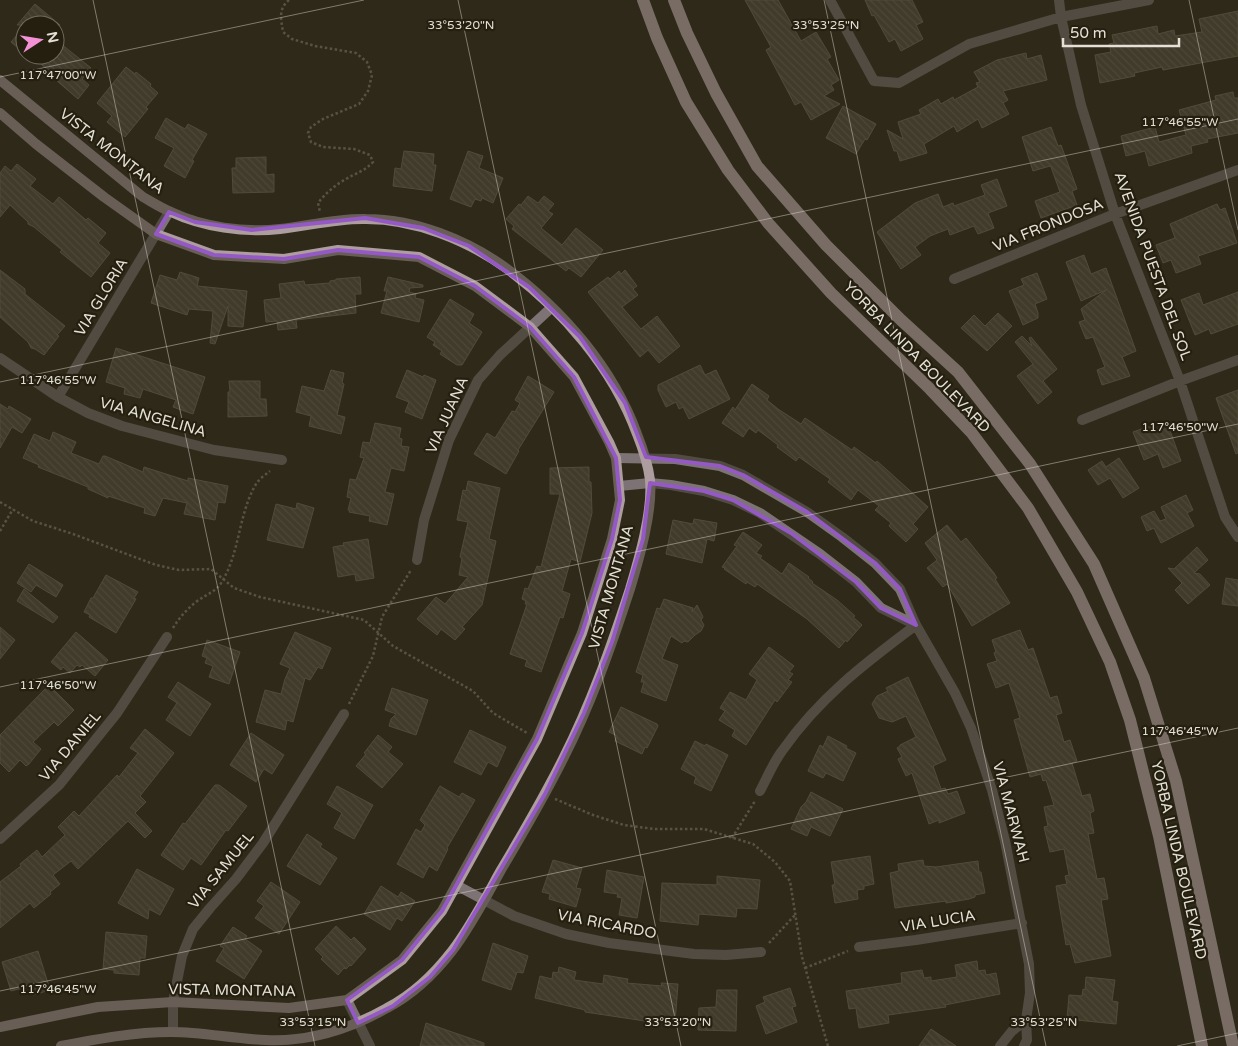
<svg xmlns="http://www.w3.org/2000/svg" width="1238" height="1046" viewBox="0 0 1238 1046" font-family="'Varela Round',sans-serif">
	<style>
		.building { fill: url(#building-back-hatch); stroke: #797361 }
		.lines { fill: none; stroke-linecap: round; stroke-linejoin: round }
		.path { stroke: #898477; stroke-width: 2.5; stroke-dasharray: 2.5 2.5; stroke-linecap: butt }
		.street { stroke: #7d7374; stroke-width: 10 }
		.secondary { stroke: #ad9d9e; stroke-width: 10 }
		.primary { stroke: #d1bdbe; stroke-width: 12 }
		.marked { fill: none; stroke: #9559c5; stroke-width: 4; stroke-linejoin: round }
		.ticks { fill: none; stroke: #e4e0d6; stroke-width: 1; stroke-opacity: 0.45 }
		.labels { text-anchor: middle; stroke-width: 4.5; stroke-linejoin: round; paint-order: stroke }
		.street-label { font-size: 15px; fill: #e4e0d6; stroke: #251f10 }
		.ticks-label { font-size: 12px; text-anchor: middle; fill: #e4e0d6; stroke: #251f10; stroke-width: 4.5; stroke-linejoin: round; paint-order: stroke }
	</style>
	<defs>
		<pattern id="building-back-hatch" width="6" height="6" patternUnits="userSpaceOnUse" patternTransform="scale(1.25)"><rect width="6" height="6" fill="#585141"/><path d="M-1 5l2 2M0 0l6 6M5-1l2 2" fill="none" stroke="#706a5c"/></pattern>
	</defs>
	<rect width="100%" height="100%" fill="#2f291a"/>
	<path class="building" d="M745 0H778L801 41 816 32 831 57 827 59 839 80 831 85 834 90 824 96 840 104 811 120 801 102 795 105 766 50 771 47Z
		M865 0H912L923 22 916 25 923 39 901 51 895 39 889 42 874 15 872 16Z
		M35 4 60 25H17Z
		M1238 11V56L1163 70 1162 67 1134 73 1135 76 1100 83 1095 55 1111 52 1109 44 1114 43 1112 35 1157 26 1158 34 1174 30 1175 36 1202 32 1199 19Z
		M25 26V54L11 42Z
		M55 39 91 68 82 79 89 85 78 99 57 81 59 79 30 55H55Z
		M1026 53 1027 59 1041 55 1047 80 1003 91 1008 100 1003 103 1009 114 982 128 978 119 957 132 954 126 924 144 927 153 900 161 897 151H894L887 130 903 139 898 122 921 114 919 110 938 99 941 104 953 97 954 100 978 87 976 83 980 82 974 72 997 60Z
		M126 67 135 74 136 72 151 84 150 86 158 93 146 107 148 109 125 137 107 122 112 116 97 103Z
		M1233 92 1234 98H1238V133L1207 139 1208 142 1191 146 1192 153 1149 166 1145 151 1126 156 1121 136 1155 127 1159 142 1186 135 1179 110 1216 100 1215 96Z
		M843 106 876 124 867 140 865 139 856 154 826 138Z
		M166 118 185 129 188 124 207 134 192 160 194 161 185 178 164 166 174 148 155 138Z
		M1051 127 1058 146 1061 145 1077 189 1072 191 1077 205 1041 218 1035 201 1060 192 1051 167 1050 166 1033 171 1022 137Z
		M404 151 434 154 433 165H436L432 191 393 186 395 168 401 169Z
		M468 151 483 156 479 168 503 178 493 203 482 198 481 201 475 199 471 207 450 199Z
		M266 157V175L274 174V192L233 193 232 168H236V158Z
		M17 164 36 179 30 186 53 204 59 197 86 220 88 218 106 233 98 243 110 253 91 277 60 252 62 250 34 227 28 224V222L10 205 0 217V173L5 166 11 171Z
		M997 179 1007 206 988 213 994 228 978 234 974 226 950 235 948 229 930 236 915 247 921 255 901 269 877 232 915 203 938 194 943 207 953 203 954 206 985 195 981 185Z
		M528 196 538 203 544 196 554 204 548 211 553 214 541 228 562 245 576 228 603 250 581 277 569 268 566 271 512 229 514 226 506 219 519 204 521 205Z
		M1217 204 1220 210 1225 208 1237 243 1198 256 1201 264 1179 272 1176 273 1171 260 1163 263 1156 245 1175 238 1170 224Z
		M1084 255 1091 274 1106 268 1136 351 1122 357 1130 376 1102 385 1097 370 1105 367 1093 337 1086 339 1079 322 1085 320 1081 309 1106 290 1081 301 1066 262Z
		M0 270 25 289V294L65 326 57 335 59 336 44 355 35 349 31 348 28 342 0 317Z
		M625 270 637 286 633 289 638 295 622 307 641 329 657 316 680 346 659 363 648 350 640 357 588 292 608 277 610 279 619 271 621 274Z
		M180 272 199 278 197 286 247 291 243 327 228 326V306L215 344 210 343 213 311 189 309 187 315 151 303 160 275 177 280Z
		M1037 273 1047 299 1035 304 1038 313V318L1023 325 1009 291 1024 285 1021 279Z
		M360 277 361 294H355L356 313 296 320 297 328 278 330 277 321 266 322 264 300 281 298 279 284 304 281 305 285 330 283V281L336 280V279Z
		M388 277 423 285V287L410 288 409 292 416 294 415 298 424 300 419 322 381 313 387 291H384Z
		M1238 292V324L1211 334 1209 329 1195 335 1181 300 1199 293 1203 305Z
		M450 299 474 314 469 323 482 332 462 365H457L440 354 442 351 433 345 435 342 427 337Z
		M998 313 1012 326 987 351 961 328 974 315 985 326Z
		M1022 336 1032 346 1029 338 1031 337 1057 369 1043 381 1052 392 1038 404 1017 376 1033 364 1015 342Z
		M116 348 205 377 193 414 173 407 176 400 143 389 140 398 124 394 125 388 106 382Z
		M700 365 705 375 716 370 730 399 689 419 683 407 679 409 676 402 666 407 658 390V385Z
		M331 370 344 373 342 383 344 384 337 415 345 417 341 434 309 426 311 416 296 412 302 386 324 391Z
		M407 370 423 377 424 375 436 380 422 419 405 412 409 402 396 397Z
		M528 376 554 392 518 450 519 451 506 474 474 454 487 433 495 438 512 411 515 412 520 403 515 400Z
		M229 381H260V399H266L267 416 228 417V392H230Z
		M752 384 769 396 767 400 778 409 801 424 805 418 852 450 854 447 876 463 877 461 928 507 913 524 918 529 906 542 889 526 891 523 875 510 879 506 858 490 851 500 828 482 830 479 799 457 796 461 777 447 778 445 758 430 756 433 749 428 743 437 722 423 733 407 735 410Z
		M1238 390V453L1236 454 1216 398Z
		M0 404 8 409 9 406 31 419 22 433 12 427 0 448Z
		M375 423 401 428 399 438 402 439 401 446 409 447 404 471 391 468 385 492 394 494 387 525 369 521 370 516 349 512 350 510H348L351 498 347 497 350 479 356 480 364 458 360 457 363 442 370 443Z
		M1168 425 1181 461 1163 468 1158 454 1144 460 1133 432 1150 426 1152 431Z
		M53 432 76 442 71 453 99 464 103 456H105L143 472 144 467 188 481V478L228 486 225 503 218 502 215 520 184 514 187 503 163 498 155 516 144 513 145 508 108 496V498L88 489V487L38 467 39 465 23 458 34 434 50 441Z
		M1119 458 1139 488 1123 498 1110 478 1098 485 1088 470 1102 461 1106 467Z
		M589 467V482H591L592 513 580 562 571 559 562 591 570 594 563 618 560 617 541 672 525 666 527 660 510 654 527 604H525L526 601 522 599 525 588 528 589 537 566 541 567 560 494H550V468Z
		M468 481 500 488 489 539 496 541 482 605 462 627 465 629 455 640 441 629 437 635 417 619 436 597 445 604 468 577 459 575 462 558 460 557 468 522 457 520 463 490 466 491Z
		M1186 495 1193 510 1187 513 1194 526 1161 543 1154 528 1147 531 1141 517 1154 511 1160 521 1166 519 1161 507Z
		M297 503 314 508 303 548 267 540 276 504 296 509Z
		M694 519 717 523 714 541 707 539 702 563 666 554 673 520 693 524Z
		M947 525 961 542 966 538 994 573 997 578 995 579 1010 603 972 626 947 584 943 587 927 568 937 560 925 543Z
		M743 532 762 545 756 553 762 556 760 558 782 574 789 563 809 577 808 578 813 582 812 583 837 600 855 616 853 617 862 625 847 642 846 640 839 648 807 619 757 584 755 587 747 582 746 584 724 569 725 568 722 567 737 546 734 545Z
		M368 539 374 578 356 581 355 574 338 577 333 547 344 545 343 543Z
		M1197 547 1208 560 1194 573 1200 574 1210 585 1188 604 1175 590 1182 583 1168 568 1174 569Z
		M29 564 63 585 56 597 36 585 31 592 17 583Z
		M106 575 138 592 134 598 136 599 116 633 89 617 90 615 84 612 91 598H93Z
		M1226 578 1238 580V606L1222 604Z
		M24 589 58 617 53 623 17 601Z
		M664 599 693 608 692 612 697 605 703 617 701 620 704 625 701 631 695 635 688 642 684 641 682 643 671 636 662 659 678 665 666 701 641 692 644 682H641L643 675 636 672 657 608 660 609Z
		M0 627 15 640 0 659Z
		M1020 630 1028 650 1033 648 1050 698 1057 696 1062 713 1056 715 1064 742 1070 740 1077 761 1072 763 1082 796 1090 794 1094 811 1090 813 1094 833 1088 834 1097 879 1104 878 1108 899 1101 900 1111 956 1075 963 1070 944 1066 945 1056 886 1067 884 1065 876 1069 875 1064 849 1050 852 1044 827 1048 826 1044 807 1054 805 1046 780 1043 781 1041 774 1030 777 1014 720 1020 718 1009 683 996 688 987 664 997 661 994 653 996 652 992 640Z
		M76 632 108 660 95 676 82 665 80 667 77 665 70 673 63 667 61 670 51 662Z
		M295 632 331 648 322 669 318 667 310 680 305 678 293 722 287 720 285 730 256 722 265 690 281 694 285 679 290 668 280 664Z
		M207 640 240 652 229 684 209 677 213 666 205 663 207 658 202 656Z
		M769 647 794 666 789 672 793 674 788 680 792 682 777 702 775 700 746 745 732 736 735 730 719 720 725 711 720 708 730 692 746 700 757 680 749 674Z
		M908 677 946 760 933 766 941 789 945 788 948 794 957 791 965 813 939 823V820L929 824 912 773 906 776 898 759 902 757 897 748 900 746V745L916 737 906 716 892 722 879 718 872 704 877 696 888 691 886 688Z
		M178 682 211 704 190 736 166 720 177 703 168 697Z
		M49 685 74 710 58 726 54 722 33 742 41 749 29 764 26 766 20 760 9 772 0 763V735Z
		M392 688 428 700 416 735 389 726 391 719 396 714 385 710Z
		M621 707 657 724 658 726 647 748 645 747 642 754 615 741 617 736 609 732Z
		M145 729 174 753 140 796 146 802 135 813 152 831 145 838 128 821 78 869 71 861 53 875 60 884 50 892 51 894 34 908 30 903 0 928V882L21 866 20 864 37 850 42 857 65 835 58 827 74 811 79 816 117 775 119 777 138 753 130 748Z
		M470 730 506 747 497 767 488 762 481 775 454 762Z
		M251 733 284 755 272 774 264 769 256 782 230 765Z
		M378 735 392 747 388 752 403 764 382 788 356 766 366 754 364 753Z
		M828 736 847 746 846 748 856 753 843 781 826 773 823 778 808 771 820 745 823 747Z
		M695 741 705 746 706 744 728 755 711 791 694 783 696 777 681 769Z
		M215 785H219L247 806 228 831 226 830 201 865 191 858 183 870 161 855 183 823 185 824Z
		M337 786 373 805 354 839 334 828 342 813 327 804Z
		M440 786 459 797 462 793 475 800 447 848 448 849 437 871 429 866 423 878 397 864 416 829 421 832 425 825 420 820Z
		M811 792 843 809 830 836 811 827 807 836 791 829 801 807 806 802Z
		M307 834 322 844 320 847 337 858 320 885 287 866Z
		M870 856 874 884 864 886V889L857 890 858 899 835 903 832 885H835L831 862Z
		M553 860 582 868 576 888 581 889 576 907 549 899 550 894 542 892Z
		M923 860 924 866 936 867 978 861 979 872H981L985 893 975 895V897L969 899 946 903V901L895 908 890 873 899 871 898 864Z
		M137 869 174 889 160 915 149 909 148 919 118 903Z
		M607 870 644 877 637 918 619 915 622 898 617 897 618 894 604 892Z
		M717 876 760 880 757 909 737 908 736 917 699 914 698 925 660 921 662 883 717 885Z
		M271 882 300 902 279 934 255 918 264 906 257 901Z
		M381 886 398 897 401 892 415 901 402 921 397 918 390 930 364 914Z
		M336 926 351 940 354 937 366 949 351 966 350 965 346 969 344 968 338 975 321 959 323 957 315 949Z
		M233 927 247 936 245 939 262 951 244 979 216 961 224 948 220 946Z
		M106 932 147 936 145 958H140L139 975 114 973V970L103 969Z
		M493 943 528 956 523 973 517 972 511 990 482 980Z
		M38 951 50 990 33 995 30 986 11 991 2 962Z
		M977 961 978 971 985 970 986 975 996 973 1000 994 945 1005 946 1007 888 1015 889 1023 859 1028 856 1008 849 1009 846 991 902 983 901 973 922 970 924 978 931 977V981L957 977 955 965Z
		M559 967 576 972 574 980 603 984 604 975 628 979 627 983 662 986 661 983 678 984 675 1023 645 1021 585 1012V1010L535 998 540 976 552 979 553 972 558 973Z
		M1086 977 1115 980 1112 1001 1118 1002 1116 1024 1067 1019 1069 995 1082 996 1083 989 1085 990Z
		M790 988 796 1006 792 1007 797 1022 766 1034 756 1006 765 1002 763 997Z
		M717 990H737L736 1031 698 1030 699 1008 716 1007Z
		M426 1023 484 1043V1046H420Z
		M931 1029 956 1046H919Z"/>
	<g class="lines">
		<path class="path" d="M289 0C278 9 281 19 283 32L292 39 315 46 356 53 367 62 372 75 368 91 359 104 323 119 311 127 308 133 311 142 323 147 354 149 370 155 373 162C365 171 356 173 346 179 335 185 325 194 318 203L320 212
			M0 502 33 521 73 534 156 565 179 570 211 569 234 588 260 597 364 620 393 646 473 691 493 713 527 733
			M0 531 13 509
			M173 628C179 618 186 610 196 602 207 593 217 593 224 578 240 549 239 513 256 484 259 479 265 475 270 471
			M349 704 373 656 382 617 411 570
			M555 799 593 815 624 825 654 829H704L753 844 775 862 790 881 802 957 828 1046
			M732 838 755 801
			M769 943 795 915
			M805 968 848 951"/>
		<path class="street" d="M830 0 874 81 899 83 969 44 1061 17 1149 0
			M1059 0 1061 17 1081 105 1115 214 1180 381 1225 517 1238 537
			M954 279 1115 214 1238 170
			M0 358 58 397 88 413 122 426 214 450 282 460
			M58 397 169 212
			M1082 420 1180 381 1238 360
			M616 458 675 459 720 466 743 475 807 512 842 537 875 563 900 589 916 625 955 693 971 728 992 790 1005 841 1029 964 1030 993 1026 1020 1027 1040 1024 1046
			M619 486 650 483 671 485 704 491 733 500 760 513 820 554 856 582 881 608 916 625
			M417 560 424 520 449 440 478 380 500 355 551 308
			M760 791C767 778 773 763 782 751 819 698 865 663 916 625
			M0 839 59 785 117 713 167 637
			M456 885 514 916 566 934 609 943 694 954 726 955 761 952
			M859 947 916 940 1022 923
			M347 1000 370 1046
			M173 1032V1002L182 956 193 929 210 908 236 879 263 843 344 714
			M1000 1046 1012 1031 1026 1020"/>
		<path class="secondary" d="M0 80 143 197C152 202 161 208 171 212 203 227 244 233 280 229 308 226 337 218 366 219 415 219 467 240 506 268 563 310 613 368 637 434 643 449 648 464 650 480 653 511 639 559 630 589 611 647 591 704 563 759 544 797 523 833 501 870 486 897 471 926 452 951 435 973 412 995 387 1008 350 1029 309 1042 266 1040 234 1039 203 1032 171 1032 134 1032 97 1039 61 1046
			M0 113 36 144 104 197 156 234 214 255 284 259 338 250 419 257 475 286 530 327 574 377 609 442 616 458 620 500 612 539 582 633 537 739 442 911 402 960 347 1000 289 1008 173 1002 98 1007 0 1027"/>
		<path class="primary" d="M643 0 657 38 686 102 728 170 768 223 831 293 930 389 971 432 1028 508 1077 592 1110 662 1130 720 1159 836 1202 1046
			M674 0 687 33 716 93 757 166 826 245 901 320 958 372 1030 464 1094 564 1144 678 1176 781 1233 1046"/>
	</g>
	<path d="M0 0H1238V1046H0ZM169 212 195 222 252 230 365 218 423 228 469 246 529 287 580 337 625 403 646 457 720 466 743 475 807 512 875 563 900 589 916 625 881 608 856 582 791 533 733 500 704 491 650 483 643 539 612 642 584 713 545 794 453 950 430 977 393 1006 358 1023 347 1000 402 960 442 911 537 739 582 633 612 539 620 500 616 458 574 377 530 327 475 286 419 257 338 250 284 259 214 255 156 234Z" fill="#2f291a" fill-opacity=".55" fill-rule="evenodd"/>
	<path class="marked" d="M169 212 195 222 252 230 365 218 423 228 469 246 529 287 580 337 625 403 646 457 720 466 743 475 807 512 875 563 900 589 916 625 881 608 856 582 791 533 733 500 704 491 650 483 643 539 612 642 584 713 545 794 453 950 430 977 393 1006 358 1023 347 1000 402 960 442 911 537 739 582 633 612 539 620 500 616 458 574 377 530 327 475 286 419 257 338 250 284 259 214 255 156 234Z"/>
	<path class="ticks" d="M93 0 315 1046M458 0 681 1046M824 0 1046 1046M1189 0 1238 230M0 77 364 0M0 382 1238 119M0 687 1238 424M0 991 1238 728M1177 1046 1238 1033"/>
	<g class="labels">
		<g class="street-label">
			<text transform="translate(112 151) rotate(38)" y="5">VISTA MONTANA</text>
			<text transform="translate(1048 225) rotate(-22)" y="5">VIA FRONDOSA</text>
			<text transform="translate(1153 266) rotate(70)" y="5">AVENIDA PUESTA DEL SOL</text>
			<text transform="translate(101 297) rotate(-59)" y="5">VIA GLORIA</text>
			<text transform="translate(917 357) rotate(46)" y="5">YORBA LINDA BOULEVARD</text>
			<text transform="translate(447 415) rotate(-66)" y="5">VIA JUANA</text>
			<text transform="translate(153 417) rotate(16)" y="5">VIA ANGELINA</text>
			<text transform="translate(611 587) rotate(-74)" y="5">VISTA MONTANA</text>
			<text transform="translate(70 746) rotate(-50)" y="5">VIA DANIEL</text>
			<text transform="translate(1011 812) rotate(75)" y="5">VIA MARWAH</text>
			<text transform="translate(1179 860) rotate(77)" y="5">YORBA LINDA BOULEVARD</text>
			<text transform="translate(221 870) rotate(-51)" y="5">VIA SAMUEL</text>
			<text transform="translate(938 921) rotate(-9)" y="5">VIA LUCIA</text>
			<text transform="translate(607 924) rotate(11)" y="5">VIA RICARDO</text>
			<text transform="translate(232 990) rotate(1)" y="5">VISTA MONTANA</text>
		</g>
	</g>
	<g class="ticks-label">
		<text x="461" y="29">33°53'20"N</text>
		<text x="826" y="29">33°53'25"N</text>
		<text x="58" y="79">117°47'00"W</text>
		<text x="1180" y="126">117°46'55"W</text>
		<text x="58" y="384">117°46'55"W</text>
		<text x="1180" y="431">117°46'50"W</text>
		<text x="58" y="689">117°46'50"W</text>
		<text x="1180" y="735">117°46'45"W</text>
		<text x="58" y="993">117°46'45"W</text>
		<text x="313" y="1026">33°53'15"N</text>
		<text x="678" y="1026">33°53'20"N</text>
		<text x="1044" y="1026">33°53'25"N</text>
	</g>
	<g transform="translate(40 40) rotate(78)"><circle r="24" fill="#251f10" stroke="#716c5f"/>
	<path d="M0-4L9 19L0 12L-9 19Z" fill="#f391d6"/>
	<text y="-8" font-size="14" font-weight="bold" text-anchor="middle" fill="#e4e0d6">N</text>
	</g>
	<path d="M1063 38v8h116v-8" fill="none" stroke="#e4e0d6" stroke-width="2.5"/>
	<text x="1070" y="38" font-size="15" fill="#e4e0d6" stroke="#251f10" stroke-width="4" paint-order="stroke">50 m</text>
</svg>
